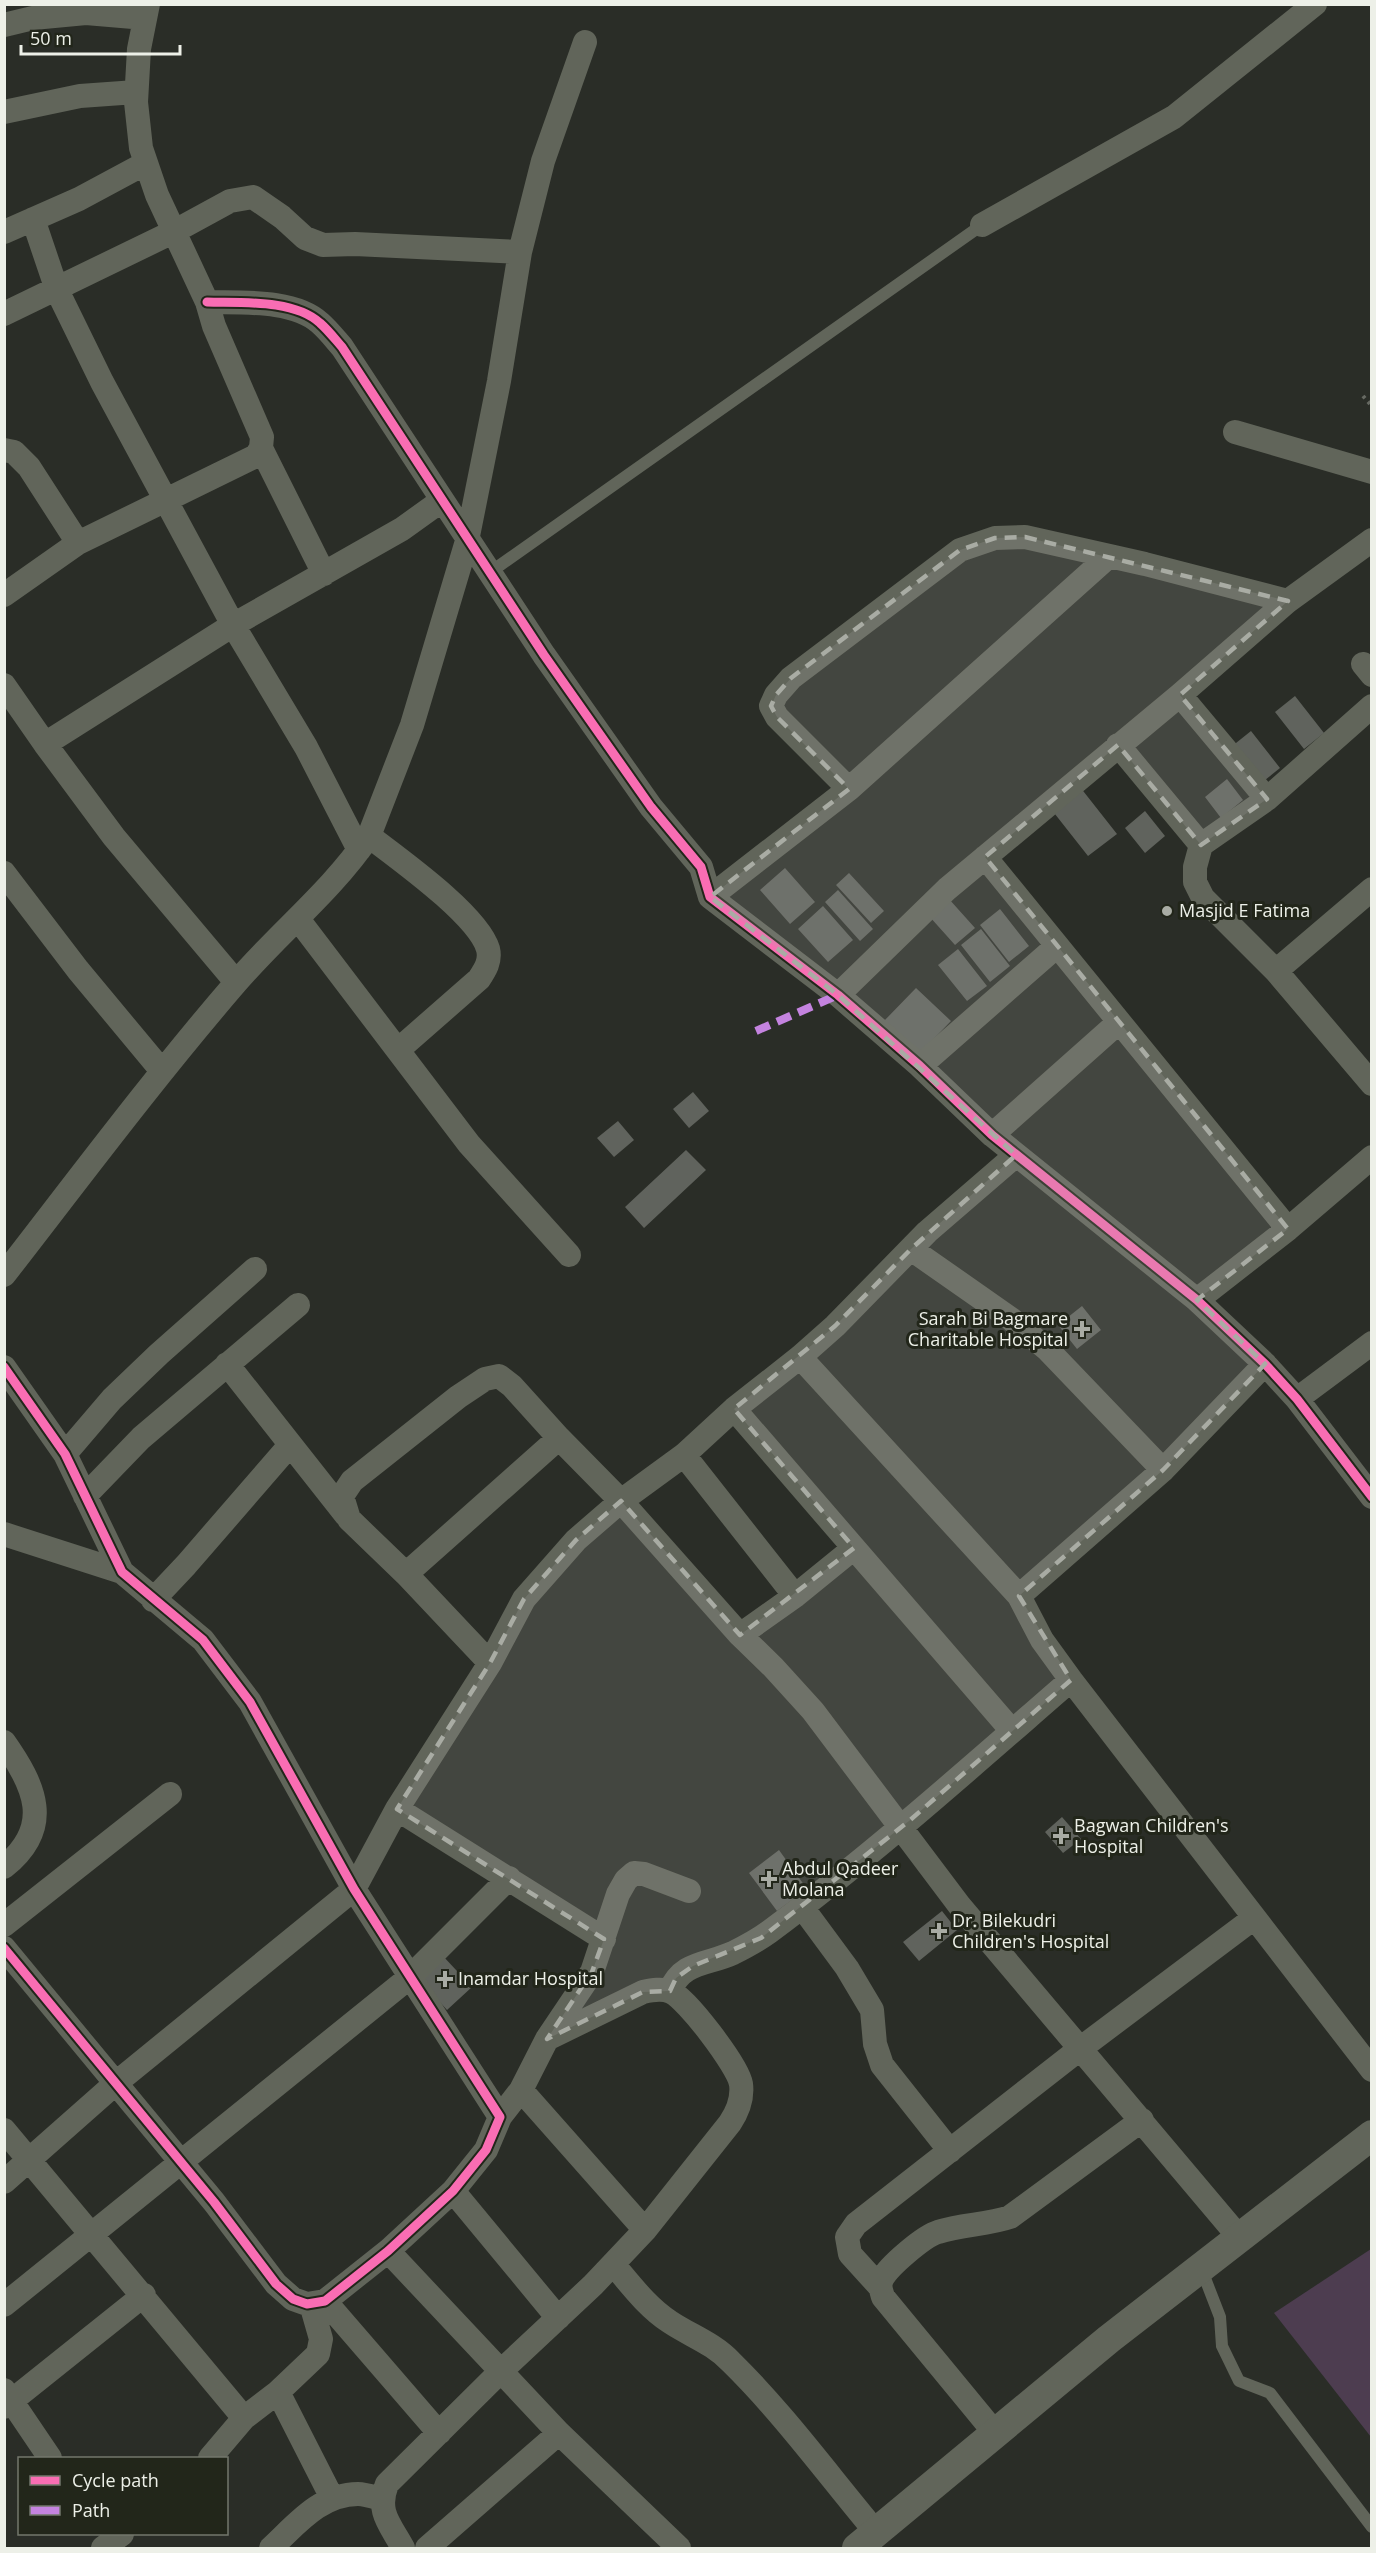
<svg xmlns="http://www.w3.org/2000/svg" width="1376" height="2553" viewBox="0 0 1376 2553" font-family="'Open Sans',sans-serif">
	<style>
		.green { fill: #4d3d50 }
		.building { fill: #60635d }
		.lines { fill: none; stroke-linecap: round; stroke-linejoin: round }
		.path { stroke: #666962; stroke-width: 4; stroke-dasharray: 3 4.5; stroke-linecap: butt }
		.service { stroke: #61655a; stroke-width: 12 }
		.minor { stroke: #61655a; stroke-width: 24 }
		.tertiary { stroke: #61655a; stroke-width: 30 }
		.quiet { stroke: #c483df; stroke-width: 8; stroke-dasharray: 15 8; stroke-linecap: butt }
		.cycleway-casing { stroke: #22261a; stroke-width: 13 }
		.cycleway { stroke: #f96db3; stroke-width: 9 }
		.marked { fill: #a9aca4; fill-opacity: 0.2; stroke: #a9aca4; stroke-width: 4.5; stroke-dasharray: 12 8; stroke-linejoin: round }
		.poi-dot { fill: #a9aca4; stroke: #22261a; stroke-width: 2 }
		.labels { text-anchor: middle; stroke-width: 6; stroke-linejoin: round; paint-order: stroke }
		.poi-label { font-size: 18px; fill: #edf0e8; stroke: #22261a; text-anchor: start }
	</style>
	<rect width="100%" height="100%" fill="#2a2d27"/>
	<path class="green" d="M1371 2249V2437L1274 2313Z"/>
	<path class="building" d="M1295 696 1324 733 1304 749 1275 712Z
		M1251 731 1280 768 1260 784 1231 747Z
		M1227 779 1243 800 1221 818 1205 797Z
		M1080 787 1117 834 1088 856 1051 809Z
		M1145 811 1165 836 1145 853 1125 828Z
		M785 868 815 902 790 924 760 890Z
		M849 873 884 911 871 923 836 885Z
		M838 890 873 929 860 941 825 902Z
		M949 899 975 928 955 945 929 916Z
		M823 906 853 940 828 962 798 929Z
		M1000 909 1029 946 1009 962 980 925Z
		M981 929 1010 966 990 982 961 945Z
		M958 949 987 986 967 1001 938 965Z
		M916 988 951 1021 919 1054 884 1021Z
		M693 1092 709 1111 689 1128 673 1109Z
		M618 1121 634 1140 614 1157 597 1138Z
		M686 1150 706 1170 644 1228 625 1207Z
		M1082 1306 1101 1330 1077 1349 1058 1325Z
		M1062 1817 1081 1839 1063 1853 1045 1832Z
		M779 1850 807 1889 777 1911 749 1873Z
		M942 1911 957 1930 919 1961 903 1942Z
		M442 1955 472 1987 447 2010 417 1977Z"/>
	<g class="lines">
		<path class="path" d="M1363 396 1372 406"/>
		<path class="service" d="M489 573 982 225
			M1201 2268 1220 2317 1222 2346 1239 2381 1270 2393 1372 2527"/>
		<path class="minor" d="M4 25 33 18 86 13 145 18
			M4 112 80 96 136 92
			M33 219 57 290 102 382 233 625 306 747 359 850
			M982 225 1174 117 1315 4
			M4 232 79 199 146 163
			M207 302C241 303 294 299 320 323 328 330 335 339 342 347L544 655 651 807 701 867 710 897 838 995 920 1066 992 1135 1197 1300 1265 1364 1297 1399 1372 1497
			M4 314 175 231 230 201 253 197 282 217 305 238 323 245 355 244 520 252
			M1235 432 1372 472
			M261 448 324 574
			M4 450 14 452 29 467 78 543
			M4 595 78 543 256 456 261 448 262 437 214 326 207 302 157 195 141 148 136 102 139 49 148 4
			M1363 664 1372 675
			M4 685 45 744 114 837 236 982
			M1180 695 1267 799
			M45 744 233 625 402 529 441 501
			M1118 745 1201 845
			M849 789 777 717 771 706 776 695 791 678 960 550 995 538 1025 537 1145 564 1288 601
			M369 836C399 859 478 915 488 949 491 961 485 970 479 979L398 1050
			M985 857 1288 1229
			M4 873 78 970 162 1071
			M1372 889 1276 971 1372 1084
			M710 897 849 789 1109 556
			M298 919 469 1144 569 1255
			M1276 971 1203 898 1195 882V867L1201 845 1267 799 1372 706
			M838 995 947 889 1180 695 1288 601 1372 540
			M920 1066 1057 946
			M992 1135 1119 1022
			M911 1249 1011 1319 1047 1349 1163 1470
			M4 1275C80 1177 154 1078 234 985 277 934 331 892 369 836L412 725 467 541 499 381 520 252 543 161 585 42
			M1197 1300 1288 1229 1372 1157
			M800 1357 1019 1596 1163 1470 1265 1364
			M227 1364 346 1515
			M4 1367 65 1454 122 1572 203 1640 250 1702 354 1889 500 2117 486 2150 453 2191 388 2251 325 2301 307 2304 293 2299 276 2284 214 2202 4 1948
			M1297 1399 1372 1343
			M734 1409 1012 1731
			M65 1454 112 1399 159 1354 255 1269
			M684 1455 795 1596
			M85 1496 141 1438 298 1305
			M4 1534 122 1572
			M406 1574 559 1438
			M1019 1596 1042 1640 1071 1680 1372 2070
			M153 1600 186 1565 290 1445
			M740 1635 795 1596 854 1548
			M490 1663 406 1574 349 1519 342 1496 352 1481 458 1397 485 1379 499 1376 512 1386 559 1438 621 1501 740 1635 773 1667 813 1711 959 1905 1239 2237
			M4 1742C35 1786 54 1827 4 1867
			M397 1809 604 1939
			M802 1907 847 1968 872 2010 875 2044 882 2065 950 2151
			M4 1925 170 1794
			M670 1991C682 1961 707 1965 733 1953 745 1947 758 1940 769 1932 874 1854 972 1766 1071 1680
			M521 2090 645 2230
			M500 2117 521 2090 547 2039 592 1972 618 1894 626 1880 634 1873 644 1874 689 1891
			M4 2130 244 2418 278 2392 318 2354 321 2339 311 2304
			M4 2182 116 2083 354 1889 397 1809 490 1663 524 1599 576 1540 621 1501 684 1455 734 1409 800 1357 835 1326 927 1232 1016 1155
			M453 2191 558 2318
			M388 2251 559 2433 679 2548
			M613 2264C631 2285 647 2307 670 2322 691 2336 713 2343 731 2362 783 2413 829 2476 876 2532
			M880 2287 850 2254 847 2237 856 2224 1081 2048 1254 1918
			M325 2301 439 2433
			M4 2305 410 1977 509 1878
			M4 2390 50 2458
			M278 2392 332 2498
			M4 2407 144 2295
			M995 2433 883 2297C881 2290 879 2286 882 2279 889 2266 924 2236 938 2232 962 2224 987 2225 1010 2217L1142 2120
			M210 2458 244 2418
			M103 2548 122 2534
			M271 2548C296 2525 320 2494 358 2494 365 2494 374 2497 381 2499
			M403 2548C390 2524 376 2512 387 2484L500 2372 593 2285 645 2230 730 2123C738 2111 743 2099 741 2084 738 2066 687 1999 671 1992 662 1988 652 1990 643 1992L547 2039
			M427 2548 559 2433"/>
		<path class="tertiary" d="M857 2548 1109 2339 1372 2135"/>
		<path class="quiet" d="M756 1031 838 995"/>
		<defs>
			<path id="cycleway" d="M207 302C241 303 294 299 320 323 328 330 335 339 342 347L544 655 651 807 701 867 710 897 838 995 920 1066 992 1135 1197 1300 1265 1364 1297 1399 1372 1497
				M4 1367 65 1454 122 1572 203 1640 250 1702 354 1889 500 2117 486 2150 453 2191 388 2251 325 2301 307 2304 293 2299 276 2284 214 2202 4 1948"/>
		</defs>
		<use href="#cycleway" class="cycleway-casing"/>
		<use href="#cycleway" class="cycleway"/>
	</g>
	<path class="marked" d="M1025 537 1288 601 1180 695 1267 799 1201 845 1118 745 985 857 1288 1229 1197 1300 1265 1364 1163 1470 1019 1596 1071 1680 909 1821 761 1938 693 1966 676 1978 670 1991 643 1992 547 2039 592 1972 604 1939 397 1809 490 1663 524 1599 576 1540 621 1501 740 1635 854 1548 734 1409 835 1326 911 1249 1016 1155 838 995 710 897 849 789 777 717 771 706 776 695 791 678 960 550 995 538Z"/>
	<g class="poi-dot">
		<circle cx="1167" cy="911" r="6"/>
		<path d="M1079 1320h6v6h6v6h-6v6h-6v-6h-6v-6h6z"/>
		<path d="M1058 1827h6v6h6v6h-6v6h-6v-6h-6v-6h6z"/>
		<path d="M766 1870h6v6h6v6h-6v6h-6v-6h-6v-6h6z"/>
		<path d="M936 1922h6v6h6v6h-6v6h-6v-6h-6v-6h6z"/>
		<path d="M442 1970h6v6h6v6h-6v6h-6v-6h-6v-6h6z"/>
	</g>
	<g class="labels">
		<g class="poi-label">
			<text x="1179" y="917">Masjid E Fatima</text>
			<text x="1068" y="1325" text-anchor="end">Sarah Bi Bagmare<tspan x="1068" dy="21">Charitable Hospital</tspan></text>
			<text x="1074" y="1832">Bagwan Children's<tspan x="1074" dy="21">Hospital</tspan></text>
			<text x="782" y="1875">Abdul Qadeer<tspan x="782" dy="21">Molana</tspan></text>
			<text x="952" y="1927">Dr. Bilekudri<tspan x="952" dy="21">Children's Hospital</tspan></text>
			<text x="458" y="1985">Inamdar Hospital</text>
		</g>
	</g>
	<rect width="1376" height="2553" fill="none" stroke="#edf0e8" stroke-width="12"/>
	<rect x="18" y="2457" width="210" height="78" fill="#22261a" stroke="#73776c" stroke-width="1.5"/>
	<rect x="30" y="2476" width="30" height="9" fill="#f96db3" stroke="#73776c" stroke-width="1.5"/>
	<text x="72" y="2487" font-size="18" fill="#edf0e8">Cycle path</text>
	<rect x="30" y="2506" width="30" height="9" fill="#c483df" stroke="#73776c" stroke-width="1.5"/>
	<text x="72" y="2517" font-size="18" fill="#edf0e8">Path</text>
	<path d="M21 45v9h159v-9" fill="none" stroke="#edf0e8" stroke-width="3"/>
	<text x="30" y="45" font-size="18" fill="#edf0e8" stroke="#22261a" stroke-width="4.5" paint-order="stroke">50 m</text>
</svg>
